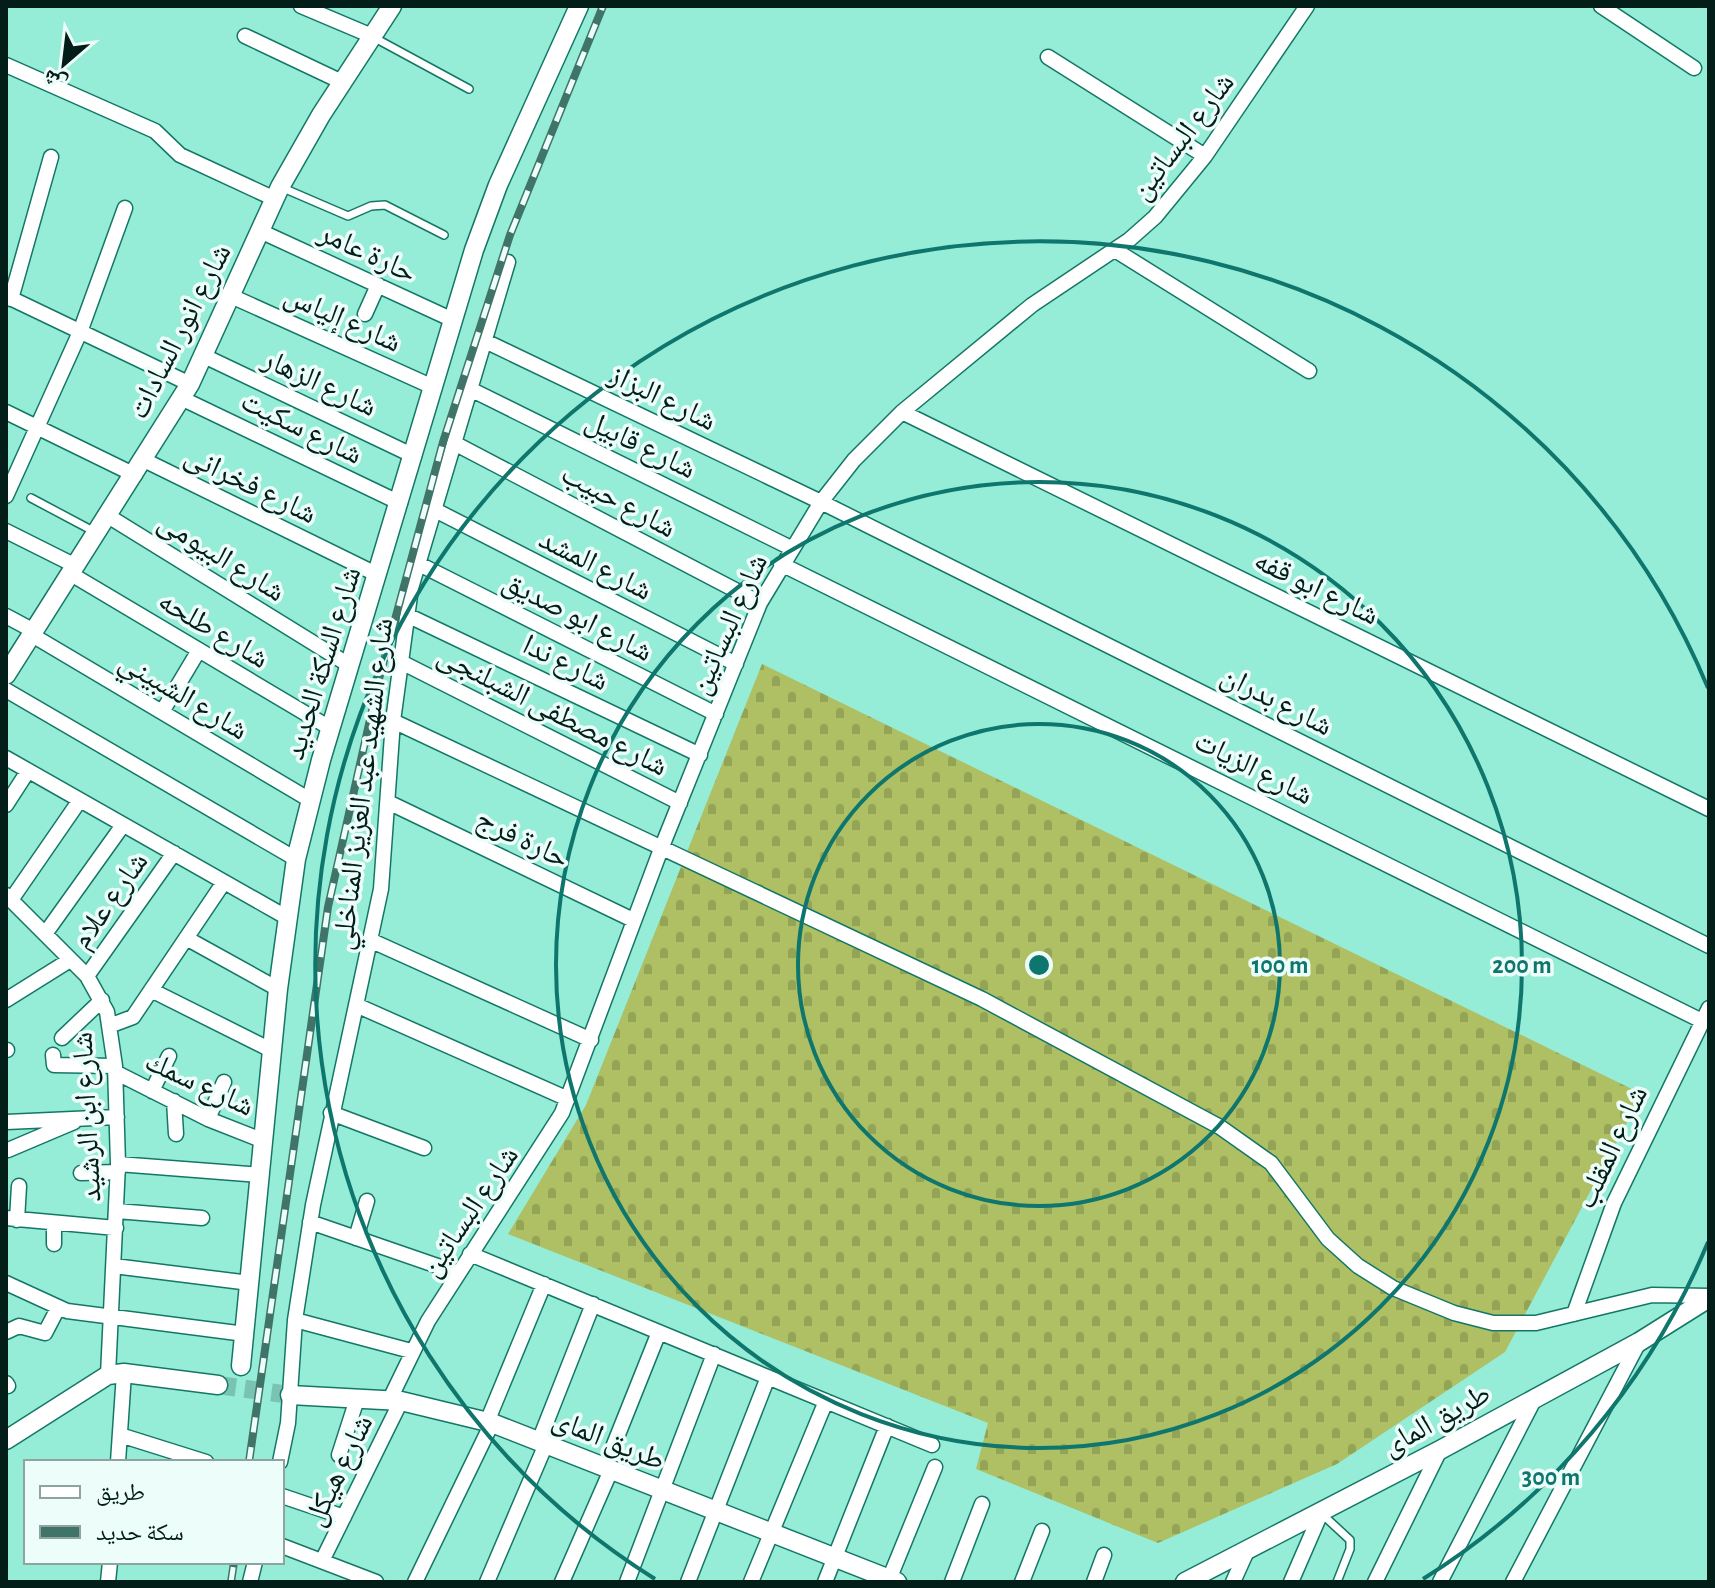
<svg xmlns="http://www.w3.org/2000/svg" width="1715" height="1588" viewBox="0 0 1715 1588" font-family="'Alegreya Sans','Noto Naskh Arabic',sans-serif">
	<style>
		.cemetery { fill: url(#cemetery-stones) }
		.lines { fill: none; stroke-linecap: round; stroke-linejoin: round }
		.tertiary-tunnel { stroke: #78c3b1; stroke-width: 18; stroke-dasharray: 18 9; stroke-linecap: butt }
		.service-casing { stroke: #147766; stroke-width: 10 }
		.minor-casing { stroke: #147766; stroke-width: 17 }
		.tertiary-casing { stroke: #147766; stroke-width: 21 }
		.service { stroke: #fff; stroke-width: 7 }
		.minor { stroke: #fff; stroke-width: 14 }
		.tertiary { stroke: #fff; stroke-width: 18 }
		.rail-casing { stroke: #407469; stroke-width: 8 }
		.rail { stroke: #edfdf9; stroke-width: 5; stroke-dasharray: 15; stroke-linecap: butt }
		.ring { fill: none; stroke: #0f766e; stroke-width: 4 }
		.labels { text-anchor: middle; stroke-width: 7; stroke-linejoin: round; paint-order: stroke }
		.street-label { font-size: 30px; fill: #031e19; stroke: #edfdf9 }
		.centre { fill: #0f766e; stroke: #edfdf9; stroke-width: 4 }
		.ring-label { font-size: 24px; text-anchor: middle; font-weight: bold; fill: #0f766e; stroke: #edfdf9; stroke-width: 7; stroke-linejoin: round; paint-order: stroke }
	</style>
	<defs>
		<pattern id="cemetery-stones" width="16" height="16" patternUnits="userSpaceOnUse" patternTransform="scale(2)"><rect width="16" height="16" fill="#aebf64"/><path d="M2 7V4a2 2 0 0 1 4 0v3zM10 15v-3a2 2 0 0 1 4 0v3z" fill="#94a456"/></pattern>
	</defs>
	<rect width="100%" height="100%" fill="#95ecd7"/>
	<path class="cemetery" d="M762 664 1642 1094 1505 1352 1337 1464 1158 1543 976 1469 988 1423 508 1234 586 1105Z"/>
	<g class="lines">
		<path class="tertiary-tunnel" d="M218 1385 290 1395"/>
		<defs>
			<path id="service" d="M373 37 469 89
				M283 188 348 216 371 206 385 205 444 235
				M31 498 95 532
				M1323 1515 1350 1540V1549L1337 1582"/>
			<path id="minor" d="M301 6 372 36
				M1601 6 1694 68
				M245 36 342 82
				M1048 57 1205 156
				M6 65 155 131 180 155 275 199
				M260 231 453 320
				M1115 250 1309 371
				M6 296 190 384
				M231 296 433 387
				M11 299 51 157
				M365 314 378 285
				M483 340 821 502 1709 946
				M204 356 414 456
				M468 388 791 548
				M181 398 400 503
				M6 412 135 475
				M902 412 1709 809
				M454 443 760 603
				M144 460 378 575
				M6 496 80 332 125 208
				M433 509 736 664
				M108 516 349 665
				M6 531 76 566
				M417 563 716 714
				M781 564 1702 1021
				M71 574 330 728
				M6 616 34 631
				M409 616 700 755
				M32 635 310 800
				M403 663 680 803
				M6 690 296 859
				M162 712 199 650
				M393 721 982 999 1220 1127 1271 1163 1328 1239 1358 1266 1393 1288 1454 1313 1493 1323H1536L1652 1295 1709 1296
				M6 758 286 917
				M390 803 633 920
				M6 805 28 771
				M6 895 87 976 107 1012 115 1066 118 1164 108 1375
				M11 900 80 800
				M45 934 123 825
				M186 938 278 989
				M372 941 591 1040
				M87 976 174 853
				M151 990 273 1051
				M6 1000 70 960
				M356 1005 568 1099
				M109 1026 133 1017 224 882
				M62 1038 102 1000
				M6 1050H7
				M53 1055 54 1065 115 1066
				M115 1072 208 1119 264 1141
				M152 1091 169 1056
				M174 1101 176 1134
				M331 1113 424 1148
				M208 1119 224 1082
				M6 1122 117 1117
				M8 1150 74 1122
				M118 1164 261 1175
				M81 1173 118 1172
				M117 1211 202 1218
				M6 1218 116 1228
				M17 1220 19 1186
				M310 1222 458 1273
				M356 1238 367 1201
				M54 1244V1223
				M470 1254 932 1445
				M114 1266 250 1283
				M6 1283 67 1311 245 1334
				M1574 1314 1614 1203 1709 1008
				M295 1320 411 1351
				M6 1332 19 1326 45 1333 58 1308
				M6 1383 8 1386
				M389 1401 428 1321 562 1113 661 849 760 603 821 502 854 460 902 412 1032 305 1129 240 1155 217 1205 156 1307 6
				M487 1422 544 1284
				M120 1435 206 1462
				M539 1441 593 1304
				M339 1455 357 1399
				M118 1462 124 1373
				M280 1462 288 1423 295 1320 313 1205 381 889 393 721 411 588 508 262
				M605 1467 659 1332
				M282 1496 344 1517
				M282 1546 376 1582
				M322 1561 401 1401
				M108 1582 110 1562
				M250 1582 255 1562
				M415 1582 492 1423
				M487 1582 546 1444
				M562 1582 611 1470
				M627 1582 714 1354
				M688 1582 768 1377
				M751 1582 826 1401
				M825 1582 887 1426
				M888 1582 935 1467
				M952 1582 982 1504
				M1022 1582 1042 1531
				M1094 1582 1104 1555
				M1233 1582 1247 1551
				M1291 1582 1321 1513
				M1375 1582 1440 1450
				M1440 1582 1536 1396
				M1513 1582 1639 1342"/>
			<path id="tertiary" d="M6 675 190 384 280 187 321 115 392 6
				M241 1366 278 989 296 859 321 760 474 250 498 185 579 6
				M290 1395 401 1401 492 1423 897 1582
				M6 1440 108 1375 124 1373 218 1385
				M1185 1582 1440 1450 1639 1342 1709 1298"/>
		</defs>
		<use href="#service" class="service-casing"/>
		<use href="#minor" class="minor-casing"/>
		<use href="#tertiary" class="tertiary-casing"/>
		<use href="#service" class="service"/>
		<use href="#minor" class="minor"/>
		<use href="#tertiary" class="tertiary"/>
		<defs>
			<path id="rail" d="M249 1462 328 907 380 675 443 442 510 235 603 6
				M231 1582 234 1562"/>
		</defs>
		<use href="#rail" class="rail-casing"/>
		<use href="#rail" class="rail"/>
	</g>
	<g class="ring">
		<circle cx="1039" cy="965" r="241"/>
		<circle cx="1039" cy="965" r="483"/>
		<path d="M1708 1242A724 724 0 0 1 1423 1579M655 1579A724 724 0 1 1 1708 688"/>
	</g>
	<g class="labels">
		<g class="street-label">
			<text transform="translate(1182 136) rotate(-53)" y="10">شارع البساتين</text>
			<text transform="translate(368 252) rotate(25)" y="10">حارة عامر</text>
			<text transform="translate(343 318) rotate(24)" y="10">شارع إلياس</text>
			<text transform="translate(179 331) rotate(-63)" y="10">شارع انور السادات</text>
			<text transform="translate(320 382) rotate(25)" y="10">شارع الزهار</text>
			<text transform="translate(663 397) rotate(26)" y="10">شارع البزاز</text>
			<text transform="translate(302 427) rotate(26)" y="10">شارع سكيت</text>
			<text transform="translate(641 444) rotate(26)" y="10">شارع قابيل</text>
			<text transform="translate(251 484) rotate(26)" y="10">شارع فخرانى</text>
			<text transform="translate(619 500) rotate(28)" y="10">شارع حبيب</text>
			<text transform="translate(222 556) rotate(32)" y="10">شارع البيومى</text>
			<text transform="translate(596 564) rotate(27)" y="10">شارع المشد</text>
			<text transform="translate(1317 587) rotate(26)" y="10">شارع ابو قفه</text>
			<text transform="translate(578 616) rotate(27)" y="10">شارع ابو صديق</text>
			<text transform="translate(728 624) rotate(-66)" y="10">شارع البساتين</text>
			<text transform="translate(214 629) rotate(31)" y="10">شارع طلحه</text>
			<text transform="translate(566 662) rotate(26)" y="10">شارع ندا</text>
			<text transform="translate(322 663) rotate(-73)" y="10">شارع السكة الحديد</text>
			<text transform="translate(184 695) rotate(31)" y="10">شارع الشبيني</text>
			<text transform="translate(1277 700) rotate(27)" y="10">شارع بدران</text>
			<text transform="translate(553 710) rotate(27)" y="10">شارع مصطفى الشبلنجى</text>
			<text transform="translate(1254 767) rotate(27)" y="10">شارع الزيات</text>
			<text transform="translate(362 784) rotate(-83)" y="10">شارع الشهيد عبد العزيز المناخلي</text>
			<text transform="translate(523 838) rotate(26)" y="10">حارة فرج</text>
			<text transform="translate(109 900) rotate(-55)" y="10">شارع علام</text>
			<text transform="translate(200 1083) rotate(25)" y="10">شارع سمك</text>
			<text transform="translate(86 1117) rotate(-93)" y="10">شارع ابن الرشيد</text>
			<text transform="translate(1611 1147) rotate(-65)" y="10">شارع المقلب</text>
			<text transform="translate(469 1211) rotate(-56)" y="10">شارع البساتين</text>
			<text transform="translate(1436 1419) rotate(-29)" y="10">طريق الماى</text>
			<text transform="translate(609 1439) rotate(22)" y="10">طريق الماى</text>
			<text transform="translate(338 1470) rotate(-64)" y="10">شارع هيكل</text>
		</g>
	</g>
	<circle cx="1039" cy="965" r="12" class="centre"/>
	<g class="ring-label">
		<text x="1280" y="973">100 m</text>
		<text x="1522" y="973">200 m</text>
		<text x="1551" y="1485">300 m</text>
	</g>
	<rect width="1715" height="1588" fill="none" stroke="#031e19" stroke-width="16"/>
	<rect x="24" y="1460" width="260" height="104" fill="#edfdf9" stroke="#8fa49f" stroke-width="2"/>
	<rect x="40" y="1486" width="40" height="12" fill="#ffffff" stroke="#8fa49f" stroke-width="2"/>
	<text x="96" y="1500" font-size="24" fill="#031e19">طريق</text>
	<rect x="40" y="1526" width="40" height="12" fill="#407469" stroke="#8fa49f" stroke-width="2"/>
	<text x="96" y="1540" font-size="24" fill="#031e19">سكة حديد</text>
	<g transform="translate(64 64) rotate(208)" stroke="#edfdf9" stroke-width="6" paint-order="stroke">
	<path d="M0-6L14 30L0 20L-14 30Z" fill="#031e19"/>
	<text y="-12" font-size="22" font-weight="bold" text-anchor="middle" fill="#031e19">ش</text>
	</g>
</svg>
